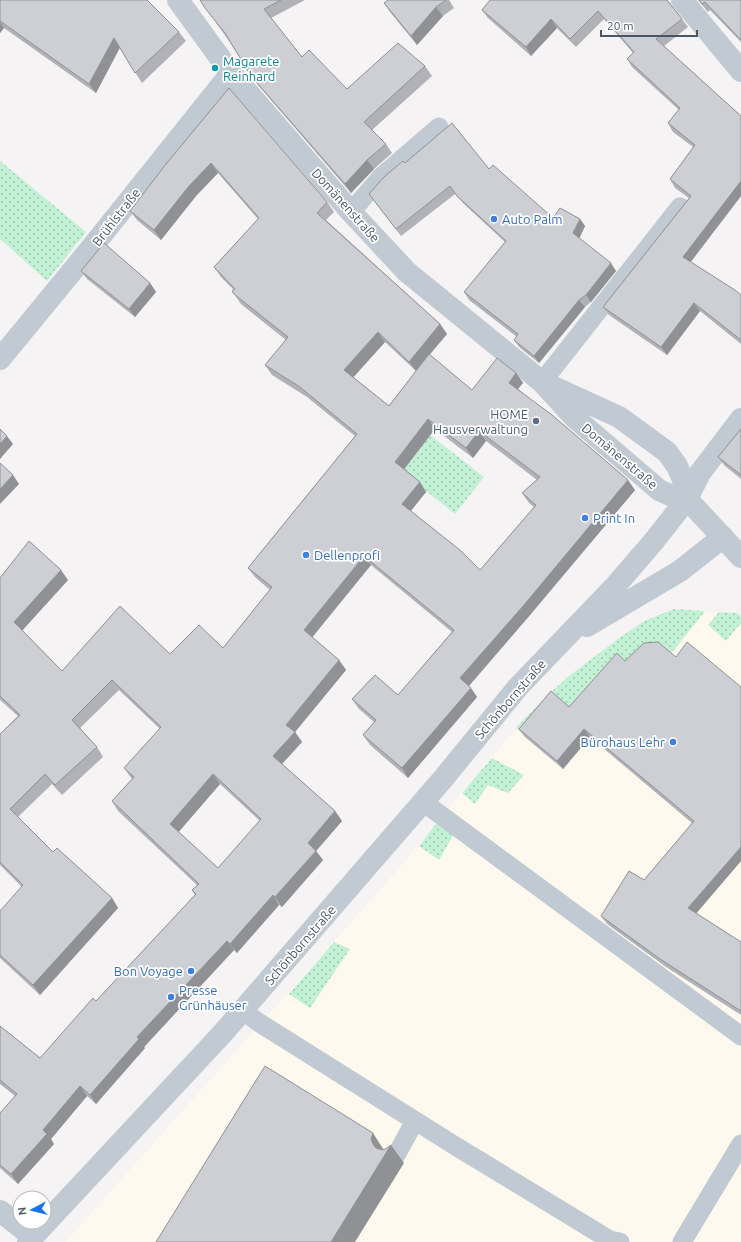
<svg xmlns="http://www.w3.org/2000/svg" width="741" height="1242" viewBox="0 0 741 1242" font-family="Ubuntu,sans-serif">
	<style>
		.commercial { fill: #fdf9ef }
		.grass { fill: url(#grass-dots) }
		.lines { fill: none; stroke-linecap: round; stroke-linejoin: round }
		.lane { stroke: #c1cad2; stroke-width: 19 }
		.street { stroke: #c1cad2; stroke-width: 22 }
		.wall { fill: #b0b2b7; fill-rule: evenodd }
		.shaded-wall { fill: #909195 }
		.building { fill: #cdcfd5; stroke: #909195; fill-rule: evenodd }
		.culture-dot { fill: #0f9aa8; stroke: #fff; stroke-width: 1.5 }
		.shop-dot { fill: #3f7fe0; stroke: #fff; stroke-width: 1.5 }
		.service-dot { fill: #5c6f8a; stroke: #fff; stroke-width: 1.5 }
		.labels { text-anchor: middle; stroke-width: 3.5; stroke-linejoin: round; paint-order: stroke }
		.culture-label { font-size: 13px; fill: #0d838f; stroke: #fff; text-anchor: start }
		.street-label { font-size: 13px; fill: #4a5661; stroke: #fff }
		.shop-label { font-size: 13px; fill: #366cbe; stroke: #fff; text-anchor: start }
		.service-label { font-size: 13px; fill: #4e5e75; stroke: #fff; text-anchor: end }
	</style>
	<defs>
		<pattern id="grass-dots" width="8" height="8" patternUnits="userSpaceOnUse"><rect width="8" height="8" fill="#c3f1d5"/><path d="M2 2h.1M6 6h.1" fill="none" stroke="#a0c6b0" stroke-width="1.8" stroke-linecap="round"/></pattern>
	</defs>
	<rect width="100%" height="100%" fill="#f5f3f3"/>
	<path class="commercial" d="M674 609 737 613 741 616V1242H65L394 874 516 728 549 694 569 676 644 621Z"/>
	<path class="grass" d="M0 161 86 232 47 281 0 239Z
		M430 435 484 477 455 514 401 471Z
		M674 609 705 611 670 655 575 715 557 699 525 737 516 728 549 694 569 676 618 639 644 621Z
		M719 612 737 613 741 616V625L740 624 726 641 708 625Z
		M492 758 524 775 508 793 488 785 475 804 462 793Z
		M438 821 454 834 439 860 419 846Z
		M334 942 350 949 310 1008 289 994Z"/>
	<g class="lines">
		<path class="lane" d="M351 212 381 177 439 127
			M542 382 680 207
			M423 802 741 1036
			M242 1010 258 1022 457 1147 610 1240 620 1242
			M395 1157 415 1121
			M682 1242 741 1144"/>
		<path class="street" d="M178 0 231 73 351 212 407 272 542 382 575 418 659 490 670 495 687 499
			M682 0 741 71
			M0 359 92 247 231 73
			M549 385 619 417 667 452 677 466 683 480 687 499
			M687 499 741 557
			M587 626 680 571 723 537
			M0 1211 33 1237
			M28 1242 222 1034 442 780 518 687 617 584 654 541 687 499 700 473 741 419"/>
	</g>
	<path class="wall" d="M0 0 179 32 186 41 142 83 120 48 96 93 4 28 0 33Z
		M200 0H305L271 18 302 57 347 89 425 66 432 76 372 130 386 144 392 153 374 169 351 193 258 85 227 38 212 17Z
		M388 0H449L454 8 443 16 417 45 390 12 384 3Z
		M698 0H741V42L710 10 708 12Z
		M670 2 671 5 682 19 688 27 664 46 741 116V196L691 262 741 295V344L700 311 667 355 609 315 603 307 689 198 675 188 670 179 693 147 673 132 668 123 679 110 632 67 627 59 633 53 604 19 576 47 557 28 531 56 488 18 482 10Z
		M229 88 327 202 334 212 326 220 440 324 447 334 429 355 472 390 516 373 523 383 518 389 635 490 530 615 469 686 477 697 408 778 370 745 363 735 374 722 359 709 352 699 398 695 452 632 371 565 312 637 339 660 346 670 295 732 302 742 282 764 335 811 342 821 316 851 323 860 282 907 279 905 237 953 234 950 144 1047 145 1048 96 1104 87 1096 51 1139 54 1144 18 1184 0 1168V1113L15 1096 0 1084V1026L40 1058 96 1001 195 895 192 890 197 885 118 811 112 801 132 779 124 768 160 729 119 690 80 728 97 747 103 757 62 795 52 784 18 817 53 852 112 898 118 908 40 995 0 958V911L22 887 0 865V734L18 716 0 700V578L68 580 22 630 62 671 170 654 223 648 270 590 255 577 248 568 355 436 307 397 272 375 265 365 286 340 241 304 232 291 234 290 221 277 214 267 258 219 218 173 196 196 161 240 137 220 130 211ZM385 342 416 371 389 406 353 377ZM435 429 473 458 486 441 537 480 522 493 529 503 534 507 480 570 411 511 426 492 420 482 404 469ZM220 784 260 821 218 868 178 832Z
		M405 163 489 169 553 218 580 219 585 226 579 238 616 271 591 302 585 307 539 363 519 347 514 340 517 337 469 300 464 292 505 242 463 203 455 194 401 236 369 194Z
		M81 271 150 283 156 292 135 317 87 279Z
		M741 429V479L724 465 718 457Z
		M676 657 741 687V861L696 913 741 942V1015L666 967 607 924 601 916 644 880 692 823 590 737 563 769 525 737 519 729 569 707 625 661Z"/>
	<path class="shaded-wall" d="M436 7 443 16 417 45 411 36Z
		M551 19 557 28 531 56 526 47Z
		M0 22 4 28 0 33Z
		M114 38 120 47 96 93 89 84Z
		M367 160 374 169 351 193 345 184Z
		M211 163 218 173 196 196 161 240 154 230 189 186Z
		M741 181V196L688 265 683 257Z
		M580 219 585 226 578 241 573 233Z
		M611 263 616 271 591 302 586 295Z
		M150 283 156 292 135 317 129 309Z
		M579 300 585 307 539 363 534 356Z
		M694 303 700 311 667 355 661 347Z
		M440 324 447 334 416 371 409 362Z
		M378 332 385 342 351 380 344 370Z
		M516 373 523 383 515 392 509 383Z
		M428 419 435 429 402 472 395 462Z
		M479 431 486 441 473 458 466 448Z
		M7 436 13 444 0 459V444Z
		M13 475 19 484 0 504V489Z
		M628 480 635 490 530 615 467 688 460 678Z
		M420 482 426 492 409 513 402 504Z
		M364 556 371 565 310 640 304 630Z
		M61 570 68 580 21 632 14 622Z
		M339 660 346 670 295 732 302 742 280 766 273 756 286 725Z
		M471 688 477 697 408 778 402 768Z
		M584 729 590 737 563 769 557 761Z
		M213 774 220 784 177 834 170 824Z
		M335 811 342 821 316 851 323 860 282 907 275 897 308 843Z
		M741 847V861L694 916 688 908Z
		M273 895 279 905 237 953 230 944Z
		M112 898 118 908 40 995 33 985Z
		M227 941 234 950 144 1047 145 1048 96 1104 90 1095 137 1037Z
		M80 1086 87 1096 51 1139 54 1144 18 1184 11 1174 43 1130Z
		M373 1133 385 1152 391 1145 404 1163 355 1242H331L373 1144 371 1139Z"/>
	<path class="building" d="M0 0H147L179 32 135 73 114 38 89 84 0 21Z
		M200 0H281L264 9 302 57 309 50 347 89 398 43 425 66 364 122 386 144 367 160 345 184 251 76 225 33 205 8Z
		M388 0H446L436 7 411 36 384 3Z
		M490 0H667L682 19 656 39 741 116V181L683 257 735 290 741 295V340L694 303 661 347 603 307 691 196 670 179 695 145 668 123 680 108 627 59 634 52 598 11 570 39 551 19 526 47 482 10Z
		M699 0H741V40L705 2 702 4Z
		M229 88 327 202 317 213 440 324 409 362 378 332 344 370 389 406 429 354 472 390 497 358 516 373 509 383 552 415 628 480 524 605 460 678 471 688 402 768 363 735 376 720 352 699 375 675 398 695 454 630 364 556 304 630 339 660 286 725 295 732 273 756 335 811 308 843 316 851 275 897 273 895 230 944 227 941 137 1037 139 1039 90 1095 80 1086 43 1130 47 1134 11 1174 0 1165V1113L17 1094 0 1080V1026L40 1058 93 998 96 1001 196 894 192 890 199 884 112 801 134 777 124 768 161 727 112 680 72 720 97 747 55 785 45 774 10 809 53 852 57 848 112 898 33 985 0 955V911L23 885 0 862V734L20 715 0 696V578L29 541 61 570 14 622 62 671 120 606 170 654 199 625 223 648 272 587 248 568 357 434 300 387 265 365 288 337 234 294 232 291 235 289 214 267 259 218 211 163 189 186 154 230 130 211 166 164ZM428 419 466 448 479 431 540 477 522 493 536 505 480 570 460 550 402 504 420 482 395 462ZM213 774 261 819 218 868 170 824Z
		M452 123 489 169 493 165 553 218 560 208 580 219 573 233 611 263 586 295 579 300 534 356 514 340 518 334 464 292 506 241 457 196 450 186 396 229 369 194 384 177 403 161 405 163Z
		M104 243 150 283 129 309 81 271Z
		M0 429 7 436 0 444Z
		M741 429V475L718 457Z
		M0 463 13 475 0 489Z
		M658 642 676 657 687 642 741 687V847L688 908 741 942V1011L660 959 601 916 629 871 644 880 694 821 584 729 557 761 519 729 551 691 569 707 617 653 625 661 644 643Z
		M265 1066 373 1133 371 1139 373 1144 376 1148 383 1150 387 1148 391 1145 331 1242H156Z"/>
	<circle class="culture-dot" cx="215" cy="68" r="4"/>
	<g class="shop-dot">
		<circle cx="494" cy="219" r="4"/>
		<circle cx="585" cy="518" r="4"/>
		<circle cx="306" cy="555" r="4"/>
		<circle cx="673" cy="742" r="4"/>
		<circle cx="191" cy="971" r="4"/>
		<circle cx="171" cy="997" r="4"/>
	</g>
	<circle class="service-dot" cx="536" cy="421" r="4"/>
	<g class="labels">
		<g class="culture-label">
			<text x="223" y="66">Magarete<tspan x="223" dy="15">Reinhard</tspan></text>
		</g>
		<g class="street-label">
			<text transform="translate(346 205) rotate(48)" y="5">Domänenstraße</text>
			<text transform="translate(116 217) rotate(-52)" y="5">Brühlstraße</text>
			<text transform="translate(620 456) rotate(40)" y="5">Domänenstraße</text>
			<text transform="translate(510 699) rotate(-49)" y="5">Schönbornstraße</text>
			<text transform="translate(300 945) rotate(-49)" y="5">Schönbornstraße</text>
		</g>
		<g class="shop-label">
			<text x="502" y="224">Auto Palm</text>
			<text x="593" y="523">Print In</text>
			<text x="314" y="560">Dellenprofi</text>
			<text x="665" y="747" text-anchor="end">Bürohaus Lehr</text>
			<text x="183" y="976" text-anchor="end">Bon Voyage</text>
			<text x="179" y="995">Presse<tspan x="179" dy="15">Grünhäuser</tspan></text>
		</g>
		<g class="service-label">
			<text x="528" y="419">HOME<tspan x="528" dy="15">Hausverwaltung</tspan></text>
		</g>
	</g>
	<g transform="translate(32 1210) rotate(263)"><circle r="19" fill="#ffffff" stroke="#b7bbc0"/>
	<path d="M0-3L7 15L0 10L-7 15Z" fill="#1a73e8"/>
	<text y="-6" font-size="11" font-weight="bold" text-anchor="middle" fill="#4a5661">N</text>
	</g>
	<path d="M601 30v6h96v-6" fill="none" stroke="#4a5661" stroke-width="2"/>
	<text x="607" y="30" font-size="12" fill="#4a5661" stroke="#ffffff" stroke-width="3" paint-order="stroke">20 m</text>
</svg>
